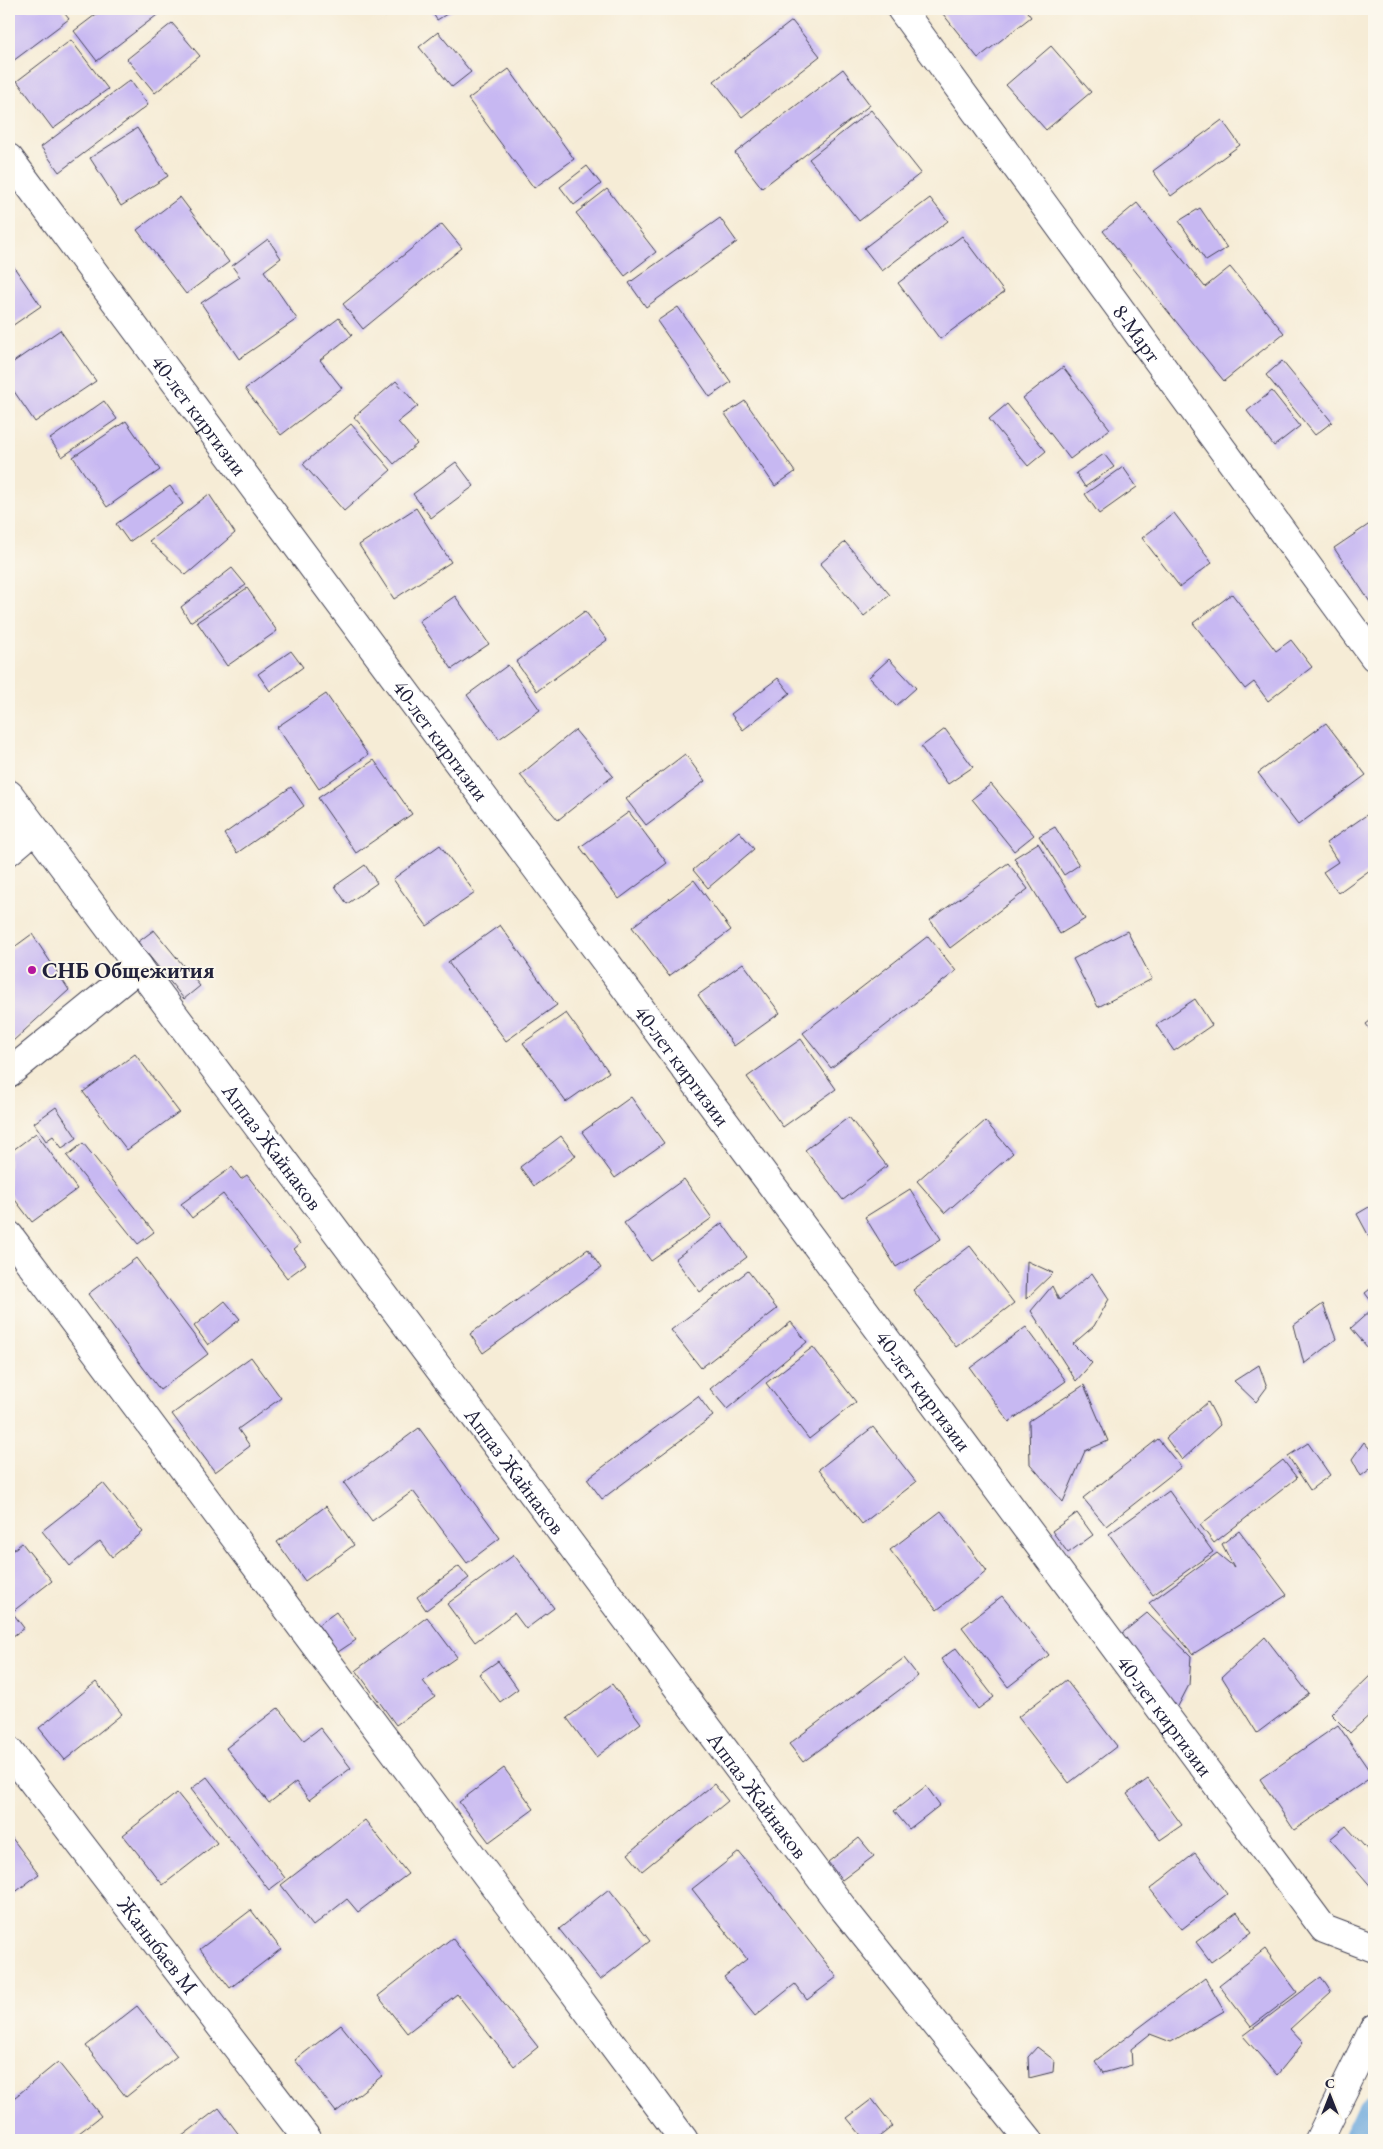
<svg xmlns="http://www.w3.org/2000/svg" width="1383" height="2149" viewBox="0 0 1383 2149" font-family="'EB Garamond',serif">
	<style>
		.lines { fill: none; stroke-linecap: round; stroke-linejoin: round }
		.canal { stroke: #6ba7dc; stroke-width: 36 }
		.building { fill: #c7b8f2 }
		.minor-casing { stroke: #424052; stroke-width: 30 }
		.minor { stroke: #fff; stroke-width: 28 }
		.poi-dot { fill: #b5179e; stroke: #fbf7ec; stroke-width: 2 }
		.labels { text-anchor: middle; stroke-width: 4; stroke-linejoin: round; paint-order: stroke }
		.street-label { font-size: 22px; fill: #22223b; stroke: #fbf7ec }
		.poi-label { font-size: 22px; font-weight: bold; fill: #22223b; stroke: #fbf7ec; text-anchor: start }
	</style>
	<rect width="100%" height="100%" fill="#fbf7ec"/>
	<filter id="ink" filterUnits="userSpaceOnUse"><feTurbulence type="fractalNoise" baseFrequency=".02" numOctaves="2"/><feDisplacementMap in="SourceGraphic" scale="10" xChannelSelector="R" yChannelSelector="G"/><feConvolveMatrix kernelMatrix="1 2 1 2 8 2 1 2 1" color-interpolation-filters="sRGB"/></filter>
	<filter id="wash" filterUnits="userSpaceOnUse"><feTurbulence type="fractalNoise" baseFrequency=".0096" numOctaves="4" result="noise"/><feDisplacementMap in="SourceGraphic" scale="20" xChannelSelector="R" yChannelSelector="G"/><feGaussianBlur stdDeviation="1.12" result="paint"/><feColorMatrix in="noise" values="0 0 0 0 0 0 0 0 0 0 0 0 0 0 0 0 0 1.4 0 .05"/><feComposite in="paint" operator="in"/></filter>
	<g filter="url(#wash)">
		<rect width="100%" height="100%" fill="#f6ecd6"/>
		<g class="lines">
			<path class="canal" d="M1361 2140 1374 2112"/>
		</g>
		<g id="blocks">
			<path class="building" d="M9 9H61L69 19 9 64Z
				M103 9H165L97 61 74 31Z
				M378 9H395L385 17Z
				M430 9H455L437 20Z
				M939 9H1025L1031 17 978 58Z
				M792 21 820 56 742 117 714 81Z
				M172 23 200 56 155 93 127 59Z
				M438 32 471 72 452 87 419 47Z
				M71 40 108 89 53 129 17 81Z
				M1051 46 1091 92 1046 130 1006 85Z
				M509 69 574 159 534 188 468 99Z
				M843 69 870 105 762 188 735 153Z
				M130 80 148 105 59 172 41 147Z
				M871 110 921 173 859 221 809 159Z
				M1222 120 1240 145 1171 196 1153 171Z
				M137 128 168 176 121 206 90 158Z
				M587 166 601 184 574 205 560 187Z
				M607 189 656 252 625 276 576 213Z
				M180 197 229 262 186 294 137 230Z
				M930 198 948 221 882 271 864 248Z
				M1137 203 1205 287 1230 267 1284 333 1224 381 1103 231Z
				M1200 208 1227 248 1206 261 1179 221Z
				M720 218 737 242 646 307 629 283Z
				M442 224 462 248 363 329 343 304Z
				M962 236 1004 292 940 339 898 283Z
				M268 239 281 258 264 271 297 319 239 359 201 303 240 277 232 266Z
				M9 260 41 306 9 328Z
				M678 307 731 382 710 397 657 321Z
				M339 318 352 335 320 360 342 388 281 435 245 389Z
				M60 330 96 381 35 422 9 384V365Z
				M1282 361 1332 422 1315 435 1266 375Z
				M1063 367 1110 429 1070 459 1023 398Z
				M396 381 418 406 398 422 417 444 394 464 354 417Z
				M1272 391 1300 426 1274 446 1247 411Z
				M104 401 117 419 62 457 50 439Z
				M745 401 795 472 775 486 725 414Z
				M1007 404 1046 451 1028 466 989 419Z
				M126 421 160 470 107 507 73 457Z
				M351 424 391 470 344 511 303 464Z
				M1104 454 1114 467 1085 487 1076 473Z
				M456 462 474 486 431 518 413 494Z
				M1123 467 1137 487 1099 514 1085 494Z
				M170 486 183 504 129 542 116 524Z
				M209 494 235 533 186 575 149 541Z
				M416 508 451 562 394 599 359 545Z
				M1174 513 1212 563 1180 587 1142 538Z
				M1374 521V603L1372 605 1334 548Z
				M845 542 890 595 864 616 820 564Z
				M232 568 246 585 190 622 181 607Z
				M247 588 277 631 227 666 197 622Z
				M1232 594 1276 651 1291 640 1312 667 1268 701 1254 682 1245 689 1193 623Z
				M455 596 489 644 452 669 419 621Z
				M585 611 607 640 537 691 516 662Z
				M291 651 303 667 270 691 258 674Z
				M889 659 916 688 896 706 869 677Z
				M508 665 540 710 499 739 467 695Z
				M778 678 790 693 743 730 731 714Z
				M326 694 368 755 319 789 277 727Z
				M1326 723 1366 775 1298 825 1258 773Z
				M945 729 973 767 948 784 921 747Z
				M575 730 613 776 558 820 520 775Z
				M685 754 705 781 646 825 626 799Z
				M374 760 412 814 356 853 318 798Z
				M991 784 1034 835 1014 851 972 799Z
				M291 787 304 806 237 853 224 834Z
				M629 812 667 863 619 899 580 847Z
				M1368 814 1374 823V867L1338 893 1323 872 1338 862 1326 843Z
				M1055 827 1079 865 1064 875 1039 836Z
				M739 831 754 849 708 888 693 870Z
				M1038 843 1085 919 1060 934 1014 858Z
				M440 845 475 893 427 926 393 879Z
				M1008 863 1028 889 950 948 930 920Z
				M365 865 377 883 347 904 335 886Z
				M694 880 731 930 669 976 632 927Z
				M500 925 557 1005 506 1041 448 962Z
				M154 930 200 986 184 999 138 942Z
				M1127 931 1152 979 1098 1007 1073 959Z
				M32 934 69 990 13 1041 9 1035V951Z
				M928 936 956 971 831 1068 803 1033Z
				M743 963 780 1013 734 1046 698 995Z
				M1195 999 1212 1025 1174 1051 1156 1025Z
				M566 1013 609 1072 566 1102 523 1043Z
				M1374 1018V1035L1366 1024Z
				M801 1039 836 1089 783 1127 747 1077Z
				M135 1054 179 1112 127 1150 83 1092Z
				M631 1097 664 1143 615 1178 582 1132Z
				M56 1107 77 1138 62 1148 53 1136 46 1141 34 1123Z
				M849 1117 887 1166 843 1200 805 1150Z
				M985 1121 1013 1153 945 1213 917 1181Z
				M36 1133 77 1189 32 1222 9 1192V1153Z
				M561 1136 576 1156 534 1186 520 1167Z
				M83 1143 154 1232 138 1244 67 1156Z
				M232 1167 241 1179 247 1175 300 1244 294 1249 306 1264 287 1278 223 1194 192 1218 181 1204Z
				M684 1179 712 1218 651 1261 624 1223Z
				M910 1189 941 1239 896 1267 865 1217Z
				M1374 1204V1241L1372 1242 1357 1214Z
				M722 1223 747 1257 700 1292 675 1259Z
				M970 1246 1014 1303 956 1347 913 1290Z
				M588 1249 601 1268 483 1353 470 1334Z
				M136 1258 208 1354 160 1390 88 1294Z
				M1027 1261 1053 1273 1026 1299Z
				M748 1271 777 1309 701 1368 671 1330Z
				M1092 1273 1109 1299 1094 1326 1073 1344 1092 1363 1076 1381 1031 1311 1052 1286 1059 1300Z
				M1374 1286V1305L1365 1293Z
				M225 1301 240 1319 208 1345 194 1326Z
				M1323 1304 1336 1339 1304 1364 1294 1325Z
				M1371 1310 1374 1313V1343L1368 1348 1351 1328Z
				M791 1322 807 1342 727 1409 710 1389Z
				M1026 1327 1066 1381 1009 1422 970 1368Z
				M813 1347 856 1402 809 1439 766 1383Z
				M251 1357 281 1398 238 1429 250 1446 215 1472 172 1414Z
				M1259 1365 1267 1387 1256 1402 1234 1381Z
				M1084 1385 1108 1441 1085 1451 1063 1502 1030 1464 1029 1421Z
				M698 1396 713 1416 602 1499 587 1479Z
				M1208 1402 1220 1425 1182 1460 1166 1438Z
				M873 1427 916 1482 862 1524 819 1469Z
				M419 1428 500 1538 467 1563 413 1491 372 1521 344 1483Z
				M1158 1439 1181 1467 1106 1526 1083 1498Z
				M1364 1442 1374 1454V1466L1361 1476 1352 1459Z
				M1308 1443 1330 1475 1310 1490 1288 1456Z
				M1283 1460 1297 1478 1214 1543 1200 1525Z
				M103 1483 143 1532 112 1557 100 1541 70 1566 42 1531Z
				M1169 1491 1213 1552 1153 1595 1109 1534Z
				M326 1506 354 1545 305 1581 277 1542Z
				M941 1511 987 1571 937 1610 890 1550Z
				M1077 1513 1093 1535 1068 1553 1052 1531Z
				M1239 1531 1287 1595 1193 1654 1149 1603 1217 1553 1234 1567 1222 1544Z
				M22 1543 52 1581 12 1612 24 1628 9 1639V1553Z
				M514 1555 554 1608 526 1629 514 1613 475 1642 447 1604Z
				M459 1566 469 1578 426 1610 417 1597Z
				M1002 1596 1049 1655 1008 1687 962 1627Z
				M336 1612 356 1640 338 1652 318 1625Z
				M1147 1613 1191 1656 1189 1685 1174 1714 1115 1639Z
				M427 1617 457 1657 423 1681 435 1697 396 1725 356 1670Z
				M1265 1637 1309 1694 1257 1733 1222 1677Z
				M956 1648 994 1697 978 1709 941 1659Z
				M904 1658 918 1676 803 1762 789 1744Z
				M498 1661 518 1689 500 1702 479 1674Z
				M1374 1672V1711L1350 1733 1331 1714Z
				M1066 1680 1117 1746 1069 1783 1018 1717Z
				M96 1682 122 1714 65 1760 39 1728Z
				M612 1684 641 1723 596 1757 567 1718Z
				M278 1708 304 1740 320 1728 351 1768 309 1800 296 1782 269 1803 226 1748Z
				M1338 1725 1373 1776 1294 1830 1260 1779Z
				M504 1768 534 1809 489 1842 459 1802Z
				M207 1777 285 1878 269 1890 191 1789Z
				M1148 1779 1182 1825 1160 1840 1127 1794Z
				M714 1784 728 1801 642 1871 628 1854Z
				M926 1786 940 1805 909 1829 894 1811Z
				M177 1793 217 1843 163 1885 123 1835Z
				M365 1820 408 1874 358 1912 347 1899 313 1926 281 1885Z
				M1346 1826 1374 1857V1890L1330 1839Z
				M9 1834 39 1874 9 1897Z
				M859 1838 874 1856 842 1880 828 1862Z
				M739 1852 837 1977 807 2000 795 1984 755 2016 724 1977 747 1959 692 1889Z
				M1195 1853 1227 1894 1182 1929 1150 1889Z
				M609 1889 650 1941 600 1980 559 1929Z
				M251 1910 281 1949 230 1988 200 1949Z
				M1237 1912 1252 1932 1211 1962 1196 1942Z
				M452 1938 538 2047 514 2066 457 1994 407 2033 378 1996Z
				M1265 1949 1297 1992 1251 2027 1219 1985Z
				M1321 1977 1331 1992 1290 2029 1303 2043 1277 2075 1243 2036Z
				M1205 1978 1224 2011 1171 2042 1150 2034 1131 2049 1132 2065 1103 2073 1095 2061Z
				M137 2006 177 2056 126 2097 86 2046Z
				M341 2025 382 2076 336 2112 295 2060Z
				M1037 2047 1054 2060 1053 2072 1029 2078 1028 2057Z
				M58 2062 101 2116 70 2140H9V2102Z
				M872 2099 893 2126 875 2140H865L847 2118Z
				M219 2108 243 2140H177Z"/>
		</g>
	</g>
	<g filter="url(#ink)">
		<use href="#blocks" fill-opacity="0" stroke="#424052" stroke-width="1"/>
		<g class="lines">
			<defs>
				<g id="minor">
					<path id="s1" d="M901 9 1374 657"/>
					<path id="s2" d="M9 158 1324 1929 1374 1948"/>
					<path id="s3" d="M9 794 842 1907 1029 2140"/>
					<path d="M9 851 35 829"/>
					<path d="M9 1073 139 967"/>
					<path d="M9 1235 684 2140"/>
					<path id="s4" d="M9 1751 308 2140"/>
					<path d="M1319 2140 1374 2028"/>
				</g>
			</defs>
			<use href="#minor" class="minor-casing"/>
			<use href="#minor" class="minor"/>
		</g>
	</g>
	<circle class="poi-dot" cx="32" cy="970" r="5"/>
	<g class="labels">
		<g class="street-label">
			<text dy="8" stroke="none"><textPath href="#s1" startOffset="401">8-Март</textPath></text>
			<text dy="8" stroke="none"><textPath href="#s2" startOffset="320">40-лет киргизии</textPath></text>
			<text dy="8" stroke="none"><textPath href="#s2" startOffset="725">40-лет киргизии</textPath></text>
			<text dy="8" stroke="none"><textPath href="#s2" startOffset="1130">40-лет киргизии</textPath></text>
			<text dy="8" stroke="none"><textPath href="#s3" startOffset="440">Аппаз Жайнаков</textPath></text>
			<text dy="8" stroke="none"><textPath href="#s2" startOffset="1535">40-лет киргизии</textPath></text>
			<text dy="8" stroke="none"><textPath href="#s3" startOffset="845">Аппаз Жайнаков</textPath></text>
			<text dy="8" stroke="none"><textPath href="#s2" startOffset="1940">40-лет киргизии</textPath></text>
			<text dy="8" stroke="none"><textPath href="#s3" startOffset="1250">Аппаз Жайнаков</textPath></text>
			<text dy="8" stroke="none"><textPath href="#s4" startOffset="245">Жаныбаев М</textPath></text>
		</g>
		<g class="poi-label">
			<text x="42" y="978">СНБ Общежития</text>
		</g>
	</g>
	<rect width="1383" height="2149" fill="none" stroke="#fbf7ec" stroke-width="30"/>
	<g transform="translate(1330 2096)" stroke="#fbf7ec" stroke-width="4" paint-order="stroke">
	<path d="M0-4L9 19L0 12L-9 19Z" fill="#22223b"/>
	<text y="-8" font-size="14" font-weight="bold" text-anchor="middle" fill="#22223b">С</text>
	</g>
</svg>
